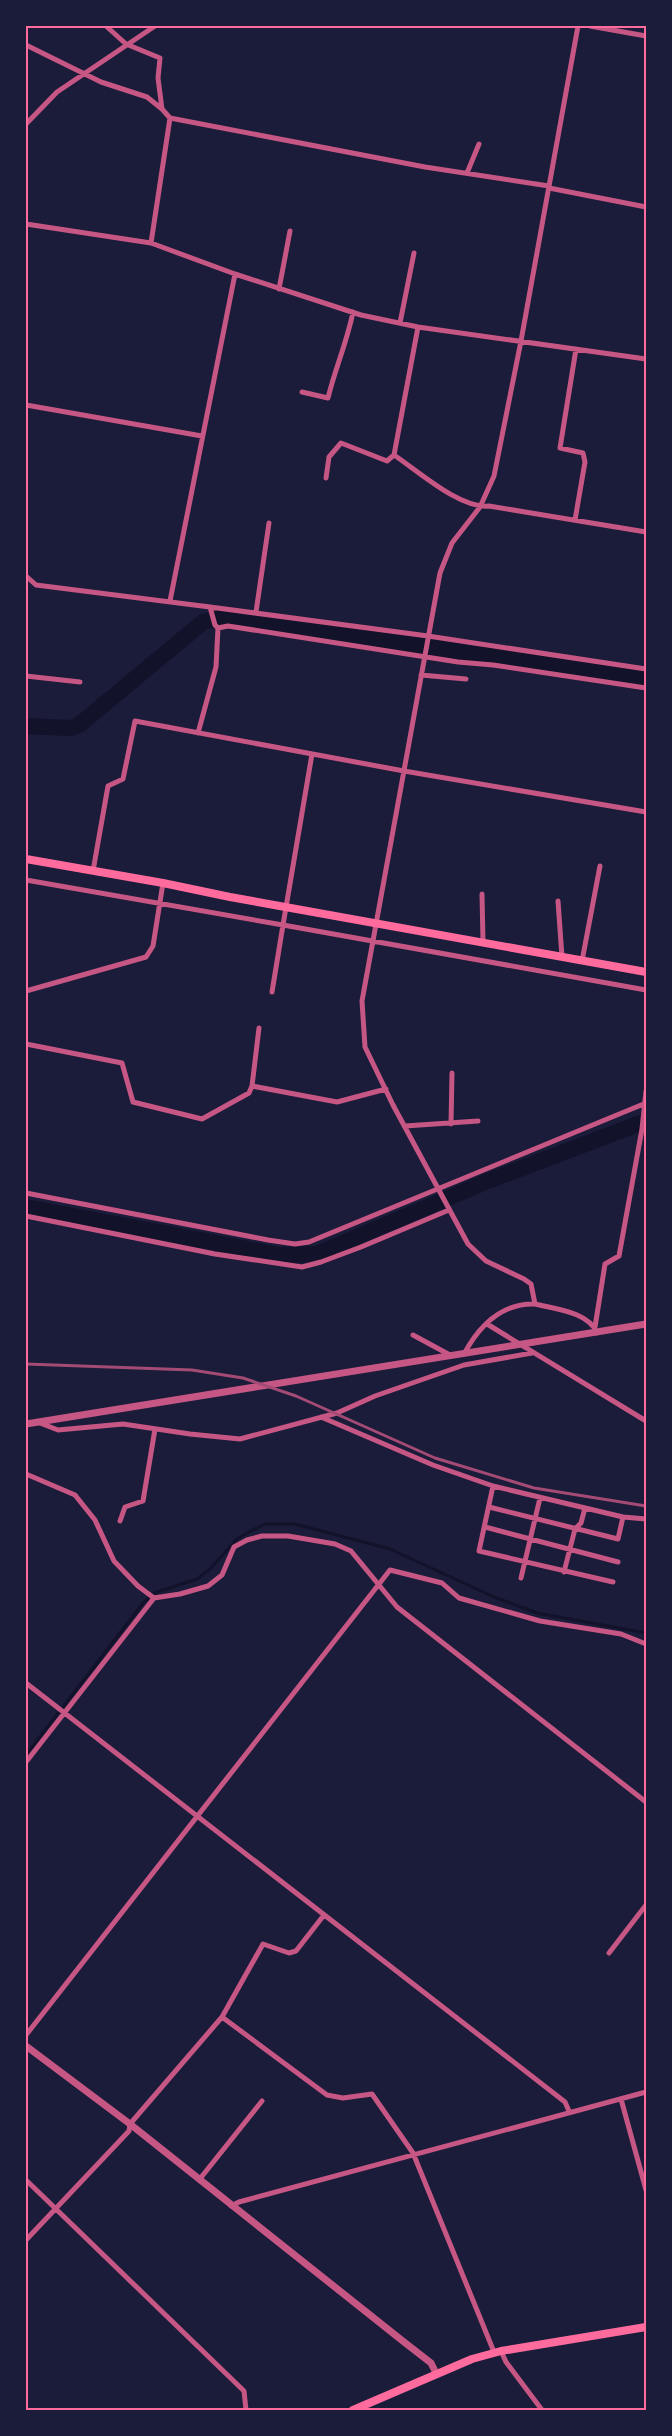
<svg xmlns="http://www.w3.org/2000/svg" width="672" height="2436" viewBox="0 0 672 2436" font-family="Barlow,sans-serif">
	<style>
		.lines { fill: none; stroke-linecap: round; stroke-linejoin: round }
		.stream { stroke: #12122b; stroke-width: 3 }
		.river { stroke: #12122b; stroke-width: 16 }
		.minor { stroke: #c65784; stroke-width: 5 }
		.tertiary { stroke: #c65784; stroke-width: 7 }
		.secondary { stroke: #ff6b9d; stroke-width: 8 }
		.primary { stroke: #ff6b9d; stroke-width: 8 }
		.rail { stroke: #a44b75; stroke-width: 3 }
		.neatline { fill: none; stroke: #ff6b9d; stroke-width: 2 }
	</style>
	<rect width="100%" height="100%" fill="#1b1b3a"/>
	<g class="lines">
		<path class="stream" d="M26 1755 143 1603 154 1593 197 1579 211 1568 237 1539 249 1532 265 1524H295L390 1549 494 1597 537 1613 646 1633"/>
		<path class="river" d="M26 726 71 728 79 725 203 622 226 617 646 679
			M26 1207 279 1255 317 1254 488 1181 646 1121"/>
		<path class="minor" d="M578 26 521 341 494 476 480 507 452 543 440 573 362 1001 365 1047 393 1105 468 1244 486 1261 524 1279 531 1284 535 1304C555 1309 589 1312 597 1333
			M590 26 646 36
			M26 45 101 82 147 97 162 109 158 78 160 58 126 44 106 26
			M170 118 425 167 549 186
			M26 124 57 92 155 26
			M467 173 479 144
			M549 188 646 207
			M26 224 151 243 235 274 361 315 418 327 646 359
			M151 243 170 118 162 109
			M279 289 290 231
			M400 323 414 253
			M418 327 394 455C418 471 460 509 489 506L646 532
			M302 392 328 398C335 369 347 342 353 312
			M26 405 202 436
			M326 478 329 457 341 443 387 461 394 455
			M575 520 585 462 583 453 560 448 576 349
			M26 576 36 585 210 607 215 625 218 628 216 667 198 733
			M170 601 235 274
			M210 607 428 636 646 669
			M256 612 269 523
			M218 628 228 626 458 662 493 665 646 688
			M421 675 466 679
			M26 676 80 682
			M312 754 283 925 646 990
			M93 871 108 786 123 779 135 721 404 771 646 812
			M26 880 283 925 272 992
			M482 894 483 942
			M558 901 562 957
			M582 961 600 866
			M26 991 146 957 153 946 163 883
			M26 1044 122 1063 133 1102 202 1119 249 1093 252 1086 259 1028
			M252 1086 337 1102 386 1089
			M451 1124 452 1073
			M405 1126 478 1121
			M26 1193 268 1240 295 1244 309 1242 646 1103
			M26 1216 215 1254 302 1267 321 1262 361 1247 449 1210
			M487 1324 646 1421
			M595 1327 605 1264 619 1256 642 1129 646 1091
			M413 1335 450 1355
			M464 1354C479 1326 502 1303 535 1304
			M321 1417 433 1465 493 1486 623 1517 646 1519
			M40 1423 58 1430 123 1424 190 1434 240 1439 337 1413 375 1396 464 1365 532 1353
			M26 1474 75 1495 95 1520 114 1561 138 1586 154 1598
			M493 1486 479 1551 613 1582
			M489 1507 618 1539 623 1517
			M120 1521 125 1507 143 1501 155 1429
			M485 1527 618 1562
			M564 1572 575 1529 581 1523 585 1508
			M521 1578 540 1498
			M26 1683 565 2102 569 2111
			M26 1762 154 1598 180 1594 208 1586 222 1575 234 1547 247 1540 262 1536H288L335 1544 351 1551 397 1607 646 1802
			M609 1953 646 1905
			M222 2017 327 2095 343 2098 372 2094 413 2153 494 2352
			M26 2035 390 1570 442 1583 459 1598 540 1621 621 1634 646 1644
			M621 2099 646 2190
			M26 2180 244 2391 246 2410
			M199 2180 262 2101
			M231 2206 239 2202 646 2092
			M26 2240 129 2131 130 2124 222 2017 263 1944 289 1953 296 1951 324 1915
			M501 2351 506 2362 542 2410"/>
		<path class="tertiary" d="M26 1424 646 1324
			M26 2046 130 2124 404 2342 431 2363 436 2373"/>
		<path class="secondary" d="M353 2410 472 2359 501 2351 646 2327"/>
		<path class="primary" d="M26 859 163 883 230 897 646 972"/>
		<path class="rail" d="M26 1364 192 1370 243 1378 296 1396 435 1458 534 1488 646 1506"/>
	</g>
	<rect width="672" height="2436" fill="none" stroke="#1b1b3a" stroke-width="54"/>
	<rect x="27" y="27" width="618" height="2382" class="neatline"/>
</svg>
